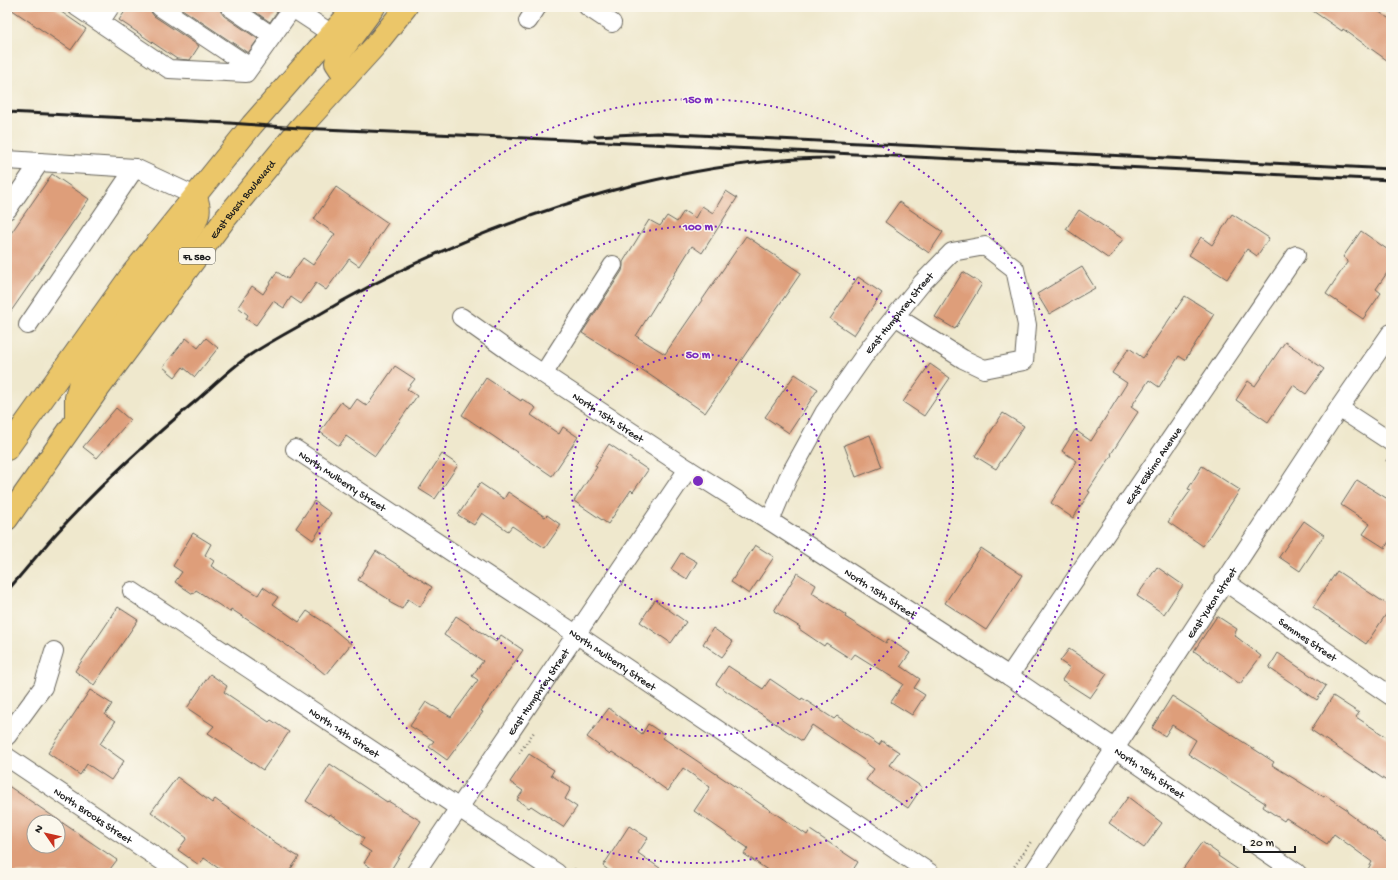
<svg xmlns="http://www.w3.org/2000/svg" width="1398" height="880" viewBox="0 0 1398 880" font-family="'Gochi Hand',sans-serif">
	<style>
		.building { fill: #de9e7a; fill-rule: evenodd }
		.lines { fill: none; stroke-linecap: round; stroke-linejoin: round }
		.minor-casing { stroke: #66635a; stroke-width: 20 }
		.major-casing { stroke: #66635a; stroke-width: 24 }
		.path { stroke: #66635a; stroke-width: 2.5; stroke-dasharray: 1 3; stroke-linecap: butt }
		.minor { stroke: #fff; stroke-width: 18 }
		.major { stroke: #ebc669; stroke-width: 22 }
		.rail { stroke: #1c1c1c; stroke-width: 3 }
		.ring { fill: none; stroke: #7b2cbf; stroke-width: 2; stroke-dasharray: 2 4 }
		.labels { text-anchor: middle; stroke-width: 3; stroke-linejoin: round; paint-order: stroke }
		.shield { fill: #fbf7ec; stroke: #5f5e5a; stroke-width: 1 }
		.shield-label { font-size: 10px; font-weight: bold; fill: #1c1c1c }
		.street-label { font-size: 11px; fill: #1c1c1c; stroke: #fbf7ec }
		.centre { fill: #7b2cbf; stroke: #fbf7ec; stroke-width: 2 }
		.ring-label { font-size: 12px; text-anchor: middle; font-weight: bold; fill: #7b2cbf; stroke: #fbf7ec; stroke-width: 3; stroke-linejoin: round; paint-order: stroke }
	</style>
	<rect width="100%" height="100%" fill="#fbf7ec"/>
	<filter id="ink" filterUnits="userSpaceOnUse"><feTurbulence type="fractalNoise" baseFrequency=".025" numOctaves="2"/><feDisplacementMap in="SourceGraphic" scale="8" xChannelSelector="R" yChannelSelector="G"/><feConvolveMatrix kernelMatrix="1 2 1 2 8 2 1 2 1" color-interpolation-filters="sRGB"/></filter>
	<filter id="wash" filterUnits="userSpaceOnUse"><feTurbulence type="fractalNoise" baseFrequency=".012" numOctaves="4" result="noise"/><feDisplacementMap in="SourceGraphic" scale="16" xChannelSelector="R" yChannelSelector="G"/><feGaussianBlur stdDeviation="0.9" result="paint"/><feColorMatrix in="noise" values="0 0 0 0 0 0 0 0 0 0 0 0 0 0 0 0 0 1.4 0 .05"/><feComposite in="paint" operator="in"/></filter>
	<g filter="url(#wash)">
		<rect width="100%" height="100%" fill="#efe8cd"/>
		<g id="blocks">
			<path class="building" d="M8 7H54L86 29 71 50Z
				M128 7H150L151 12 154 16 199 46 190 60 177 59 119 20Z
				M179 7H220L221 12 224 16 258 39 248 53Z
				M248 7H280L270 22Z
				M1307 7H1372L1391 20V63L1343 29 1342 31Z
				M52 174 89 199 7 317V239Z
				M336 187 388 223 359 266 349 259 326 290 316 283 301 304 291 297 284 308 273 301 256 325 246 319 248 315 238 307 252 286 263 294 277 272 288 279 303 258 313 265 335 234 314 219Z
				M726 191 737 198 702 253 692 246 636 336 665 354 746 236 801 273 705 413 644 371 582 333 622 271 623 266V262L649 220 660 226 667 216 677 222 684 211 695 218 702 206 713 213Z
				M899 202 943 232 929 253 885 222Z
				M1079 210 1123 239 1109 259 1066 229Z
				M1232 214 1269 238 1257 256 1247 249 1227 279 1189 255 1201 237 1212 245Z
				M1361 231 1391 252V267L1376 289 1381 293 1363 319 1326 294 1348 261 1343 257Z
				M1082 267 1095 288 1049 314 1037 294Z
				M963 272 982 284 955 329 935 317Z
				M858 277 882 293 854 335 830 319Z
				M1185 296 1214 314 1185 360 1179 356 1159 387 1149 380 1131 407 1138 412 1111 454 1112 455 1088 491 1090 492 1073 518 1051 503 1077 461 1062 451 1075 430 1091 441 1127 383 1112 373 1129 348 1143 358Z
				M186 338 198 348 206 338 218 348 195 377 183 367 175 377 163 367Z
				M1285 342 1324 369 1306 394 1293 385 1268 422 1236 400 1248 381 1255 386Z
				M930 364 950 378 924 416 903 402Z
				M395 366 415 379 407 389 417 396 375 456 346 436 339 446 320 432 341 402 350 409 357 399 367 406Z
				M795 374 818 389 789 433 765 417Z
				M486 378 521 401 522 399 536 408 531 415 559 434 563 427 578 437 552 476 462 415Z
				M116 408 130 420 97 458 83 447Z
				M1003 413 1024 426 996 469 975 456Z
				M870 435 882 467 856 477 844 445Z
				M609 444 648 470 633 492 631 490 608 524 574 501 597 467 595 466Z
				M442 454 458 465 435 499 419 489Z
				M1202 466 1240 490 1203 546 1168 522 1191 490 1188 489Z
				M1357 480 1391 501V538L1385 548 1363 534 1370 524 1341 505Z
				M480 483 504 499 508 492 545 517 547 515 561 525 545 548 512 526 508 531 482 513 474 525 458 515Z
				M314 501 331 513 313 540 296 528Z
				M1304 521 1324 535 1300 571 1279 557Z
				M193 533 211 544 205 555 214 561 211 566 258 595 263 587 278 597 273 604 299 622 307 611 327 624 351 644 326 675 303 656 231 609 230 612 196 590 193 594 175 582 182 572 173 566Z
				M755 545 774 557 749 594 731 582Z
				M981 548 1022 575 986 630 945 603Z
				M376 551 432 587 420 607 408 599 402 609 389 602 390 600 358 580Z
				M681 553 697 562 687 579 671 569Z
				M1157 567 1183 585 1164 614 1137 596Z
				M1337 571 1391 607 1366 644 1313 607Z
				M797 573 816 585 812 593 846 615 845 617 886 643 888 639 910 653 901 666 920 679 914 688 925 695 912 715 891 702 903 684 855 654 851 659 826 643 824 646 799 629 800 627 774 611Z
				M655 600 686 622 671 643 640 622Z
				M118 607 138 620 94 685 75 671Z
				M456 616 496 642 501 635 523 650 481 711 483 712 447 760 429 747 434 741 410 726 426 702 451 717 478 680 472 676 483 661 444 635Z
				M1217 616 1237 629 1234 635 1261 656 1240 684 1194 651Z
				M713 628 733 642 722 657 703 644Z
				M1069 649 1107 674 1090 698 1062 680 1070 668 1060 661Z
				M1278 653 1326 686 1317 700 1269 668Z
				M728 666 763 689 770 679 801 700 802 698 834 719 837 716 879 745 882 741 899 752 889 765 922 787 908 808 866 780 874 769 866 763 867 762 812 725 802 741 716 684Z
				M210 674 227 686 224 692 269 722 271 720 289 732 263 770 208 733 214 726 187 708Z
				M90 690 112 704 105 715 115 722 100 744 124 761 111 780 87 764 80 775 48 753Z
				M1172 696 1274 762 1272 765 1324 797 1325 795 1348 810 1347 812 1377 834 1376 835 1391 845V873H1366L1372 862 1334 834 1327 844 1286 818 1284 821 1263 807 1265 803 1188 754 1196 740 1172 725 1165 736 1152 728Z
				M1333 696 1359 713 1356 717 1391 740V784L1311 730Z
				M609 708 642 734 648 724 665 735 663 738 807 835 810 830 858 862 851 873H772L744 854 748 848 694 811 710 787 683 768 668 791 654 781V780L612 752 610 754 587 737Z
				M529 754 554 770 551 775 571 788 565 799 577 807 563 827 531 806 529 808 517 800 523 791 510 782Z
				M330 764 387 802 388 801 421 821 389 873H379L364 863 371 852 360 845 364 838 330 814 329 816 306 801Z
				M177 777 212 803 215 799 276 843 299 857 288 873H225L204 858 199 865 178 850 187 838 151 812Z
				M7 785 117 860 107 873H7ZM34 822H58V846H34Z
				M1128 797 1162 823 1144 848 1109 823Z
				M629 826 648 838 638 853 667 873H612L603 866Z
				M1202 842 1219 854 1218 856 1243 873H1180Z"/>
		</g>
	</g>
	<g filter="url(#ink)">
		<use href="#blocks" fill-opacity="0" stroke="#66635a" stroke-width="1"/>
		<g class="lines">
			<defs>
				<g id="minor">
					<path d="M77 7 169 69 246 73 293 7"/>
					<path d="M160 7 250 67"/>
					<path d="M230 7 272 36"/>
					<path d="M291 7 332 34"/>
					<path d="M588 7 612 23"/>
					<path d="M528 21 537 7"/>
					<path d="M100 22 110 7"/>
					<path d="M7 160 135 168 195 196"/>
					<path d="M7 210 40 162"/>
					<path id="s1" d="M461 317 516 356 688 469 770 521 1009 676 1297 873"/>
					<path d="M28 325 135 168"/>
					<path d="M544 373 613 265"/>
					<path d="M1339 408 1391 442"/>
					<path id="s2" d="M295 449 576 634 930 873"/>
					<path id="s3" d="M770 521 788 478 824 413 871 346 922 283 952 252 985 246 1015 269 1027 325 1024 361 984 369 963 359 895 316"/>
					<path id="s4" d="M1224 581 1391 696"/>
					<path id="s5" d="M132 591 557 873"/>
					<path id="s6" d="M1009 676 1296 255"/>
					<path d="M7 736 43 687 54 651"/>
					<path id="s7" d="M7 757 180 873"/>
					<path id="s8" d="M415 873 688 469"/>
					<path id="s9" d="M1033 873 1339 408 1391 333"/>
				</g>
				<g id="major">
					<path d="M346 78 336 63 337 57 374 7"/>
					<path d="M76 420V398L80 382 195 223C200 212 200 206 195 196"/>
					<path d="M7 449 132 274 252 125 355 7"/>
					<path id="s10" d="M7 519 96 392 225 219 300 128 374 47 406 7"/>
				</g>
			</defs>
			<use href="#minor" class="minor-casing"/>
			<use href="#major" class="major-casing"/>
			<path class="path" d="M1386 460 1391 463
				M519 753 534 732
				M574 869 580 873
				M1010 873 1032 840"/>
			<use href="#minor" class="minor"/>
			<use href="#major" class="major"/>
			<path class="rail" d="M7 112 229 123 300 128 525 138 1391 180
				M595 136 657 133 1391 169
				M7 591C23 573 38 554 54 536 98 487 148 441 198 399 215 384 231 368 250 355 268 343 289 332 308 321 406 262 504 220 614 190 686 171 760 158 834 158"/>
		</g>
	</g>
	<g class="ring">
		<circle cx="698" cy="481" r="127"/>
		<circle cx="698" cy="481" r="255"/>
		<circle cx="698" cy="481" r="382"/>
	</g>
	<g class="labels">
		<rect class="shield" x="179" y="248" width="36" height="16" rx="3"/>
		<g class="shield-label">
			<text x="197" y="260">FL 580</text>
		</g>
		<g class="street-label">
			<text dy="4" stroke="none"><textPath href="#s10" startOffset="397">East Busch Boulevard</textPath></text>
			<text dy="4" stroke="none"><textPath href="#s3" startOffset="246">East Humphrey Street</textPath></text>
			<text dy="4" stroke="none"><textPath href="#s1" startOffset="178">North 15th Street</textPath></text>
			<text dy="4" stroke="none"><textPath href="#s6" startOffset="255">East Eskimo Avenue</textPath></text>
			<text dy="4" stroke="none"><textPath href="#s2" startOffset="57">North Mulberry Street</textPath></text>
			<text dy="4" stroke="none"><textPath href="#s1" startOffset="502">North 15th Street</textPath></text>
			<text dy="4" stroke="none"><textPath href="#s9" startOffset="324">East Yukon Street</textPath></text>
			<text dy="4" stroke="none"><textPath href="#s4" startOffset="102">Semmes Street</textPath></text>
			<text dy="4" stroke="none"><textPath href="#s2" startOffset="381">North Mulberry Street</textPath></text>
			<text dy="4" stroke="none"><textPath href="#s8" startOffset="219">East Humphrey Street</textPath></text>
			<text dy="4" stroke="none"><textPath href="#s5" startOffset="255">North 14th Street</textPath></text>
			<text dy="4" stroke="none"><textPath href="#s1" startOffset="826">North 15th Street</textPath></text>
			<text dy="4" stroke="none"><textPath href="#s7" startOffset="104">North Brooks Street</textPath></text>
		</g>
	</g>
	<circle cx="698" cy="481" r="6" class="centre"/>
	<g class="ring-label">
		<text x="698" y="103">150 m</text>
		<text x="698" y="230">100 m</text>
		<text x="698" y="358">50 m</text>
	</g>
	<rect width="1398" height="880" fill="none" stroke="#fbf7ec" stroke-width="24"/>
	<g transform="translate(46 834) rotate(304)"><circle r="19" fill="#fbf7ec" stroke="#a29f99"/>
	<path d="M0-3L7 15L0 10L-7 15Z" fill="#c8321e"/>
	<text y="-6" font-size="11" font-weight="bold" text-anchor="middle" fill="#1c1c1c">N</text>
	</g>
	<path d="M1244 846v6h51v-6" fill="none" stroke="#1c1c1c" stroke-width="2"/>
	<text x="1250" y="846" font-size="12" fill="#1c1c1c" stroke="#fbf7ec" stroke-width="3" paint-order="stroke">20 m</text>
</svg>
